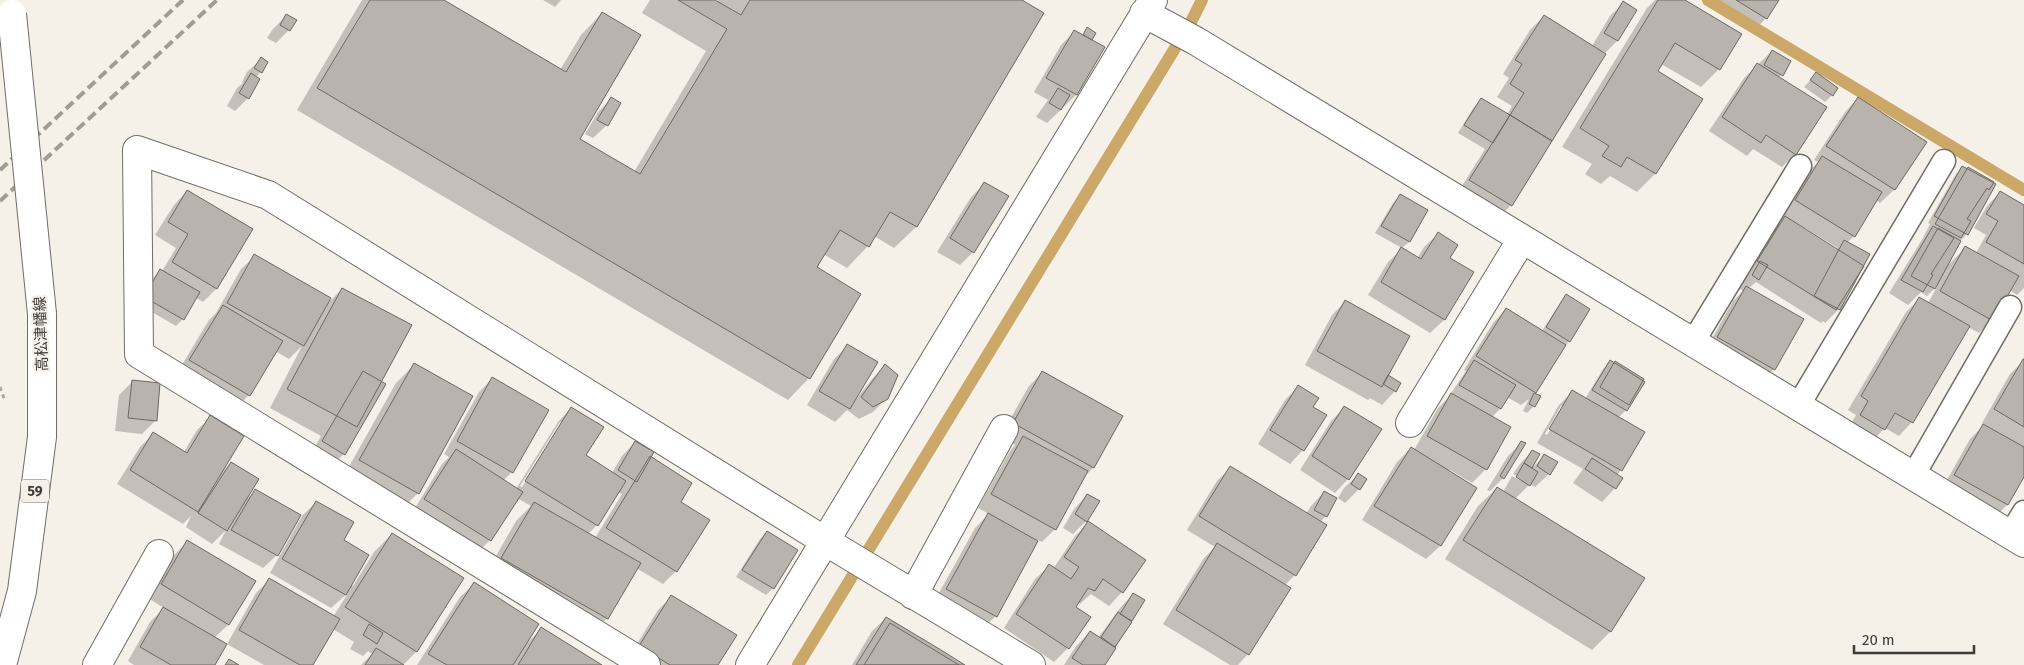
<svg xmlns="http://www.w3.org/2000/svg" width="2024" height="665" viewBox="0 0 2024 665" font-family="'Fira Sans','Noto Sans JP',sans-serif">
	<style>
		.shadow { fill: #0003; fill-rule: evenodd }
		.lines { fill: none; stroke-linecap: round; stroke-linejoin: round }
		.stream { stroke: #cba768; stroke-width: 12 }
		.building { fill: #b8b3ac; stroke: #6d6962 }
		.lane-casing { stroke: #716d66; stroke-width: 25 }
		.street-casing { stroke: #716d66; stroke-width: 30 }
		.primary-casing { stroke: #716d66; stroke-width: 30 }
		.path { stroke: #aba8a2; stroke-width: 3; stroke-dasharray: 4 4; stroke-linecap: butt }
		.lane { stroke: #fff; stroke-width: 22 }
		.street { stroke: #fff; stroke-width: 28 }
		.primary { stroke: #fff; stroke-width: 28 }
		.rail { stroke: #9f9b96; stroke-width: 4; stroke-dasharray: 10 5; stroke-linecap: butt }
		.primary-bridge-casing { stroke: #716d66; stroke-width: 30; stroke-linecap: butt }
		.primary-bridge { stroke: #fff; stroke-width: 28 }
		.labels { text-anchor: middle; stroke-width: 4.5; stroke-linejoin: round; paint-order: stroke }
		.shield { fill: #f5f0e8; stroke: #75726e; stroke-width: 1 }
		.shield-label { font-size: 14px; font-weight: bold; fill: #3e3c39 }
		.street-label { font-size: 15px; fill: #3e3c39; stroke: #f5f0e8 }
	</style>
	<rect width="100%" height="100%" fill="#f5f0e8"/>
	<path class="shadow" d="M362 0H441L560 70 581 35 602 13 578 139 634 172 706 51 642 13 650 0H713L717 2 718 0H1019L1043 14 916 227 894 248 874 236 868 246 847 268 823 254 815 268 809 378 788 400 297 110Z
		M543 0H561L555 7Z
		M1655 0H1683L1719 69 1701 87 1661 64 1656 72 1655 174 1637 192 1610 176 1601 184 1585 174 1592 164 1562 147 1647 8Z
		M1701 0H1778L1766 18 1753 32Z
		M1623 3 1635 11 1617 41 1604 54 1511 205 1497 219 1457 194 1485 149 1458 133 1474 107 1481 100 1507 115 1512 106 1497 97 1509 78 1503 74 1530 30 1544 16 1592 46 1610 16Z
		M286 16 289 30 276 43 267 38 273 29Z
		M1088 29 1091 39 1103 48 1076 95 1047 123 1036 117 1048 100 1034 92 1061 45 1074 32 1081 36Z
		M1772 51 1789 61 1779 78 1795 154 1782 167 1753 149 1747 156 1709 131 1744 78Z
		M261 59V72L255 78 248 98 235 111 227 106 237 88 243 83 242 82 247 72Z
		M1816 74 1832 95 1825 102 1804 87Z
		M1858 98 1925 142 1894 190 1880 203 1876 200 1854 236 1847 243 1868 254 1839 309 1825 323 1823 321 1821 323 1756 282 1748 289 1774 369 1760 382 1705 351 1733 301 1743 291 1739 288 1746 276 1744 275 1772 231 1787 217 1782 214 1809 171 1818 162 1814 160 1845 112ZM1805 228 1838 248 1836 250 1804 230Z
		M611 99 607 125 593 138 585 134 598 112Z
		M1963 167 1967 234 1959 242 1948 265 1966 247 1976 253 1986 235 1974 228 1987 206 2000 192 2024 206V288L2017 295 2010 290 1992 320 1979 333 1968 327 1912 422 1899 436 1885 428 1871 442 1848 429 1856 415 1848 410 1906 312 1920 298 1928 303 1938 285 1927 296 1921 292 1908 305 1889 293 1923 238 1930 224 1928 223 1956 174Z
		M985 183 973 252 960 265 937 252 971 197Z
		M187 191 216 289 203 302 196 298 183 319 176 326 138 304 154 277 160 270 162 271 176 248 155 235 174 205Z
		M1400 196 1427 211 1409 242 1402 248 1375 233 1393 203Z
		M1438 234 1448 258 1472 273 1444 320 1430 333 1368 295 1388 262 1402 249 1417 259 1424 247Z
		M255 256 327 304 342 289 344 454 330 467 310 455 321 436 270 408 302 346 289 359 275 351 249 395 235 409 177 373 209 320 216 313 241 269Z
		M1567 296 1569 341 1533 394 1539 397 1534 406 1527 413 1523 411 1529 399 1521 405 1507 397 1500 409 1491 418 1486 469 1472 483 1450 470 1449 472 1475 488 1440 546 1426 559 1362 520 1397 462 1411 448 1414 450 1438 408 1447 399 1466 371 1464 370 1493 323 1506 309 1542 331 1560 303Z
		M1345 302 1395 391 1382 405 1370 398 1368 400 1305 365 1332 315Z
		M848 346 853 401 854 402 872 379 885 366 887 398 873 412 859 419 847 410 835 422 807 405 834 359Z
		M2024 360V474L2007 505 1994 518 1942 489 1970 439 1984 425 1982 423 2010 374Z
		M1610 362 1626 410 1618 418 1621 470 1617 475 1615 488 1602 502 1573 483 1583 469 1537 443 1559 405 1572 392 1585 399 1603 369ZM1561 406H1564L1547 435 1545 434Z
		M414 365 418 493 400 511 342 479 396 383Z
		M1042 373 1121 417 1093 468 1084 477 1055 529 1042 542 1038 540 996 616 982 629 934 602 975 528 989 514 978 508 1010 451 1015 445 1000 437 1029 386Z
		M492 379 512 472 503 481 516 489 558 422 571 408 584 456 612 473 622 456 635 442 649 458 676 571 663 584 636 568 607 618 589 636 484 577 516 521 531 506 517 498 490 540 476 554 412 513 442 464 449 457 444 454 479 392ZM560 422H563L522 487 520 486ZM618 492 622 494 595 538 588 534 597 525Z
		M133 381 155 421 142 434 115 431 119 395Z
		M1299 386 1312 407 1303 450 1290 464 1258 444 1285 400Z
		M1345 407 1348 479 1335 493 1300 470 1331 421Z
		M211 417 221 473 231 463 245 500 255 491 277 555 263 568 219 544 226 530 212 544 186 527 191 516 183 524 117 484 140 447 153 434 184 452 197 430Z
		M1522 442 1503 478 1490 491 1487 490 1508 456Z
		M1532 451 1538 455 1531 469 1545 455 1556 463 1549 474 1535 487 1530 484 1515 499 1643 578 1610 632 1592 650 1445 559 1478 506 1497 488 1503 492 1512 476 1521 481V478L1513 474 1519 465Z
		M1230 468 1306 514 1311 506 1324 492 1326 516 1320 522 1295 575 1285 585 1248 654 1238 665H1230L1163 624 1204 558 1215 547 1187 530 1217 481Z
		M1358 475 1366 479 1359 489 1345 503 1338 498 1344 488Z
		M1087 495 1086 521 1073 534 1063 528 1074 509Z
		M316 502 342 540 351 584 353 586 374 552 392 534 462 579 416 652 403 665H361L372 654 368 651 363 656 350 649 354 642 333 629 312 665H264L227 644 256 593 269 580 333 617 348 593 331 608 270 573 302 516Z
		M1088 523 1122 592 1109 606 1091 594 1080 604 1077 602 1074 607 1089 617 1068 648 1054 662 1004 628 1035 579 1049 566 1053 569 1075 536Z
		M767 532 796 551 773 588 766 595 736 577 760 539Z
		M187 542 254 581 228 625 214 638V665H134L128 661 150 622 164 608 148 598 174 555Z
		M474 584 526 644 541 629 600 665H417L460 597Z
		M1133 594 1144 601 1104 665H1064L1076 646 1090 632 1098 638 1120 608Z
		M671 597 717 665H635L627 660 658 610Z
		M886 618 962 665H852L872 631Z"/>
	<g class="lines">
		<path class="stream" d="M1708 0 2024 190
			M798 665 1191 22 1202 0"/>
	</g>
	<path class="building" d="M370 0H444L566 72 602 12 641 35 580 139 640 174 727 29 678 0H715L741 15 750 0H1022L1044 13 917 227 890 212 869 247 840 230 817 267 861 294 810 379 317 88Z
		M1658 0H1685L1742 34 1720 70 1675 43 1658 71 1703 99 1656 174 1627 157 1621 167 1602 156 1609 146 1580 128Z
		M1736 0H1779L1767 19Z
		M1623 1 1637 10 1618 41 1604 33Z
		M286 14 297 20 290 31 280 25Z
		M1544 15 1606 54 1552 141 1510 115 1524 93 1510 84 1522 64 1515 60Z
		M1087 27 1096 33 1092 40 1083 35Z
		M1074 30 1105 47 1077 95 1046 78Z
		M1772 50 1791 61 1783 76 1764 65Z
		M261 57 268 62 262 73 254 68Z
		M1757 63 1827 107 1796 155 1766 135 1761 143 1722 117Z
		M1816 72 1838 88 1833 96 1810 80Z
		M251 73 260 79 249 99 239 93Z
		M1058 88 1070 95 1061 110 1049 103Z
		M611 97 621 103 608 126 597 120Z
		M1858 97 1927 142 1895 190 1826 146Z
		M1481 98 1510 115 1493 143 1464 125Z
		M1510 115 1552 141 1512 206 1469 180Z
		M1822 156 1882 192 1855 237 1795 200Z
		M1962 166 1996 184 1968 235 1934 216Z
		M1968 167 1994 182 1989 190 1987 188 1967 219 1971 221 1961 238 1935 224Z
		M984 182 1009 196 974 253 950 238Z
		M187 190 253 229 217 289 172 262 188 234 168 222Z
		M2000 191 2024 205V264L1986 242 1998 221 1986 214Z
		M1400 194 1428 210 1410 242 1381 226Z
		M1785 216 1864 266 1836 310 1757 261Z
		M1933 226 1954 238 1931 274 1933 275 1923 292 1901 280Z
		M1938 228 1961 241 1935 289 1911 276Z
		M1438 232 1458 245 1450 258 1474 272 1445 320 1381 282 1401 247 1421 259Z
		M1844 240 1870 254 1840 310 1814 296Z
		M1965 246 2019 276 1993 321 1940 291Z
		M254 254 331 298 304 346 227 303Z
		M1760 261 1768 265 1759 280 1752 275Z
		M160 269 200 292 184 320 144 297Z
		M1746 286 1804 319 1775 370 1717 337Z
		M342 288 412 325 357 427 287 389Z
		M1566 294 1590 309 1570 342 1546 327Z
		M1919 297 1970 326 1913 423 1895 413 1885 430 1860 415 1868 401 1861 396Z
		M1345 300 1410 336 1382 387 1317 351Z
		M223 305 283 341 250 396 189 360Z
		M1506 308 1566 345 1536 393 1476 356Z
		M847 344 878 362 850 409 819 391Z
		M2023 359H2024V427L1994 409Z
		M1474 360 1516 385 1501 409 1459 385Z
		M1610 360 1645 382 1627 411 1592 390Z
		M1615 361 1644 379 1629 405 1600 387Z
		M414 363 473 396 419 494 359 460Z
		M885 364 898 375 888 399 873 407 861 397Z
		M363 371 386 384 345 455 322 441Z
		M1042 371 1123 416 1094 468 1013 423Z
		M1388 375 1401 383 1396 392 1383 384Z
		M492 377 549 410 513 473 457 441Z
		M132 380 160 383 157 421 128 418Z
		M1298 385 1319 398 1313 407 1327 415 1304 451 1270 430Z
		M1572 390 1645 432 1622 471 1549 429Z
		M1451 393 1511 427 1487 470 1427 436Z
		M1534 393 1541 396 1535 407 1529 404Z
		M1344 406 1382 429 1349 480 1312 456Z
		M571 407 604 427 586 455 626 481 598 526 525 481Z
		M210 415 244 436 198 512 130 470 153 432 187 453Z
		M1983 424 2024 447V477L2008 505 1954 475Z
		M1023 436 1088 471 1056 530 991 494Z
		M635 441 654 452 637 482 618 470Z
		M1521 441 1526 443 1504 479 1500 476Z
		M1411 447 1477 488 1441 546 1374 506Z
		M456 449 523 492 491 541 424 499Z
		M1532 450 1540 454 1532 468 1524 463Z
		M1544 454 1558 462 1550 475 1537 466Z
		M650 456 692 483 681 502 710 520 677 572 606 528Z
		M1592 458 1623 478 1616 489 1585 469Z
		M231 462 259 479 227 531 198 513Z
		M1524 463 1538 472 1530 486 1516 477Z
		M1230 466 1327 525 1296 576 1199 516Z
		M1358 473 1367 479 1360 490 1351 484Z
		M1497 487 1645 578 1611 632 1463 540Z
		M255 489 301 515 278 556 231 530Z
		M1324 491 1337 498 1327 517 1314 510Z
		M1087 494 1100 501 1087 522 1075 514Z
		M316 501 354 522 344 540 369 555 346 595 282 559Z
		M534 502 641 563 608 619 501 558Z
		M988 513 1038 541 997 617 946 589Z
		M1088 521 1146 560 1123 593 1103 579 1095 591 1088 588 1076 607 1091 617 1069 649 1016 614 1049 564 1071 579 1079 567 1064 557Z
		M767 531 798 550 774 589 742 570Z
		M392 533 464 578 417 652 345 607Z
		M187 540 256 581 229 625 161 584Z
		M1217 543 1291 588 1249 655 1176 610Z
		M269 578 340 619 313 665H300L239 630Z
		M474 582 539 624 513 665H447L428 654Z
		M1133 593 1145 600 1132 621 1120 614Z
		M671 595 737 635 718 665H670L639 646Z
		M163 607 227 644 215 665H171L140 647Z
		M1118 612 1132 622 1115 647 1101 637Z
		M886 617 941 650 965 665H856Z
		M890 623 959 665H864Z
		M369 624 383 633 377 644 363 635Z
		M541 627 602 665H518Z
		M1090 631 1116 648 1105 665H1083L1072 658Z
		M376 648 404 665H365Z
		M229 659 239 665H225Z"/>
	<g class="lines">
		<defs>
			<path id="lane" d="M1693 342 1800 166
				M1798 406 1944 161
				M1913 476 2010 307
				M2010 535 2024 512"/>
			<path id="street" d="M1144 13 1196 41 2024 543
				M1410 423 1522 239
				M913 595 1004 429
				M97 665 159 554
				M646 665 139 354 137 150 268 195 825 541 1031 665
				M750 665 1153 0"/>
			<path id="primary" d="M2 665 22 591 42 437V314"/>
		</defs>
		<use href="#lane" class="lane-casing"/>
		<use href="#street" class="street-casing"/>
		<use href="#primary" class="primary-casing"/>
		<path class="path" d="M0 387 5 401"/>
		<use href="#lane" class="lane"/>
		<use href="#street" class="street"/>
		<use href="#primary" class="primary"/>
		<path class="rail" d="M0 170 183 0
			M0 201 217 0"/>
		<defs>
			<path id="primary-bridge" d="M12 14 42 314"/>
		</defs>
		<use href="#primary-bridge" class="primary-bridge-casing"/>
		<use href="#primary-bridge" class="primary-bridge"/>
	</g>
	<g class="labels">
		<rect class="shield" x="21" y="479.5" width="28" height="23" rx="4"/>
		<g class="shield-label">
			<text x="35" y="496">59</text>
		</g>
		<g class="street-label">
			<text transform="translate(41 334) rotate(-92)" y="5">高松津幡線</text>
		</g>
	</g>
	<path d="M1854 645v8h120v-8" fill="none" stroke="#3e3c39" stroke-width="2.5"/>
	<text x="1862" y="645" font-size="15" fill="#3e3c39" stroke="#f5f0e8" stroke-width="4" paint-order="stroke">20 m</text>
</svg>
